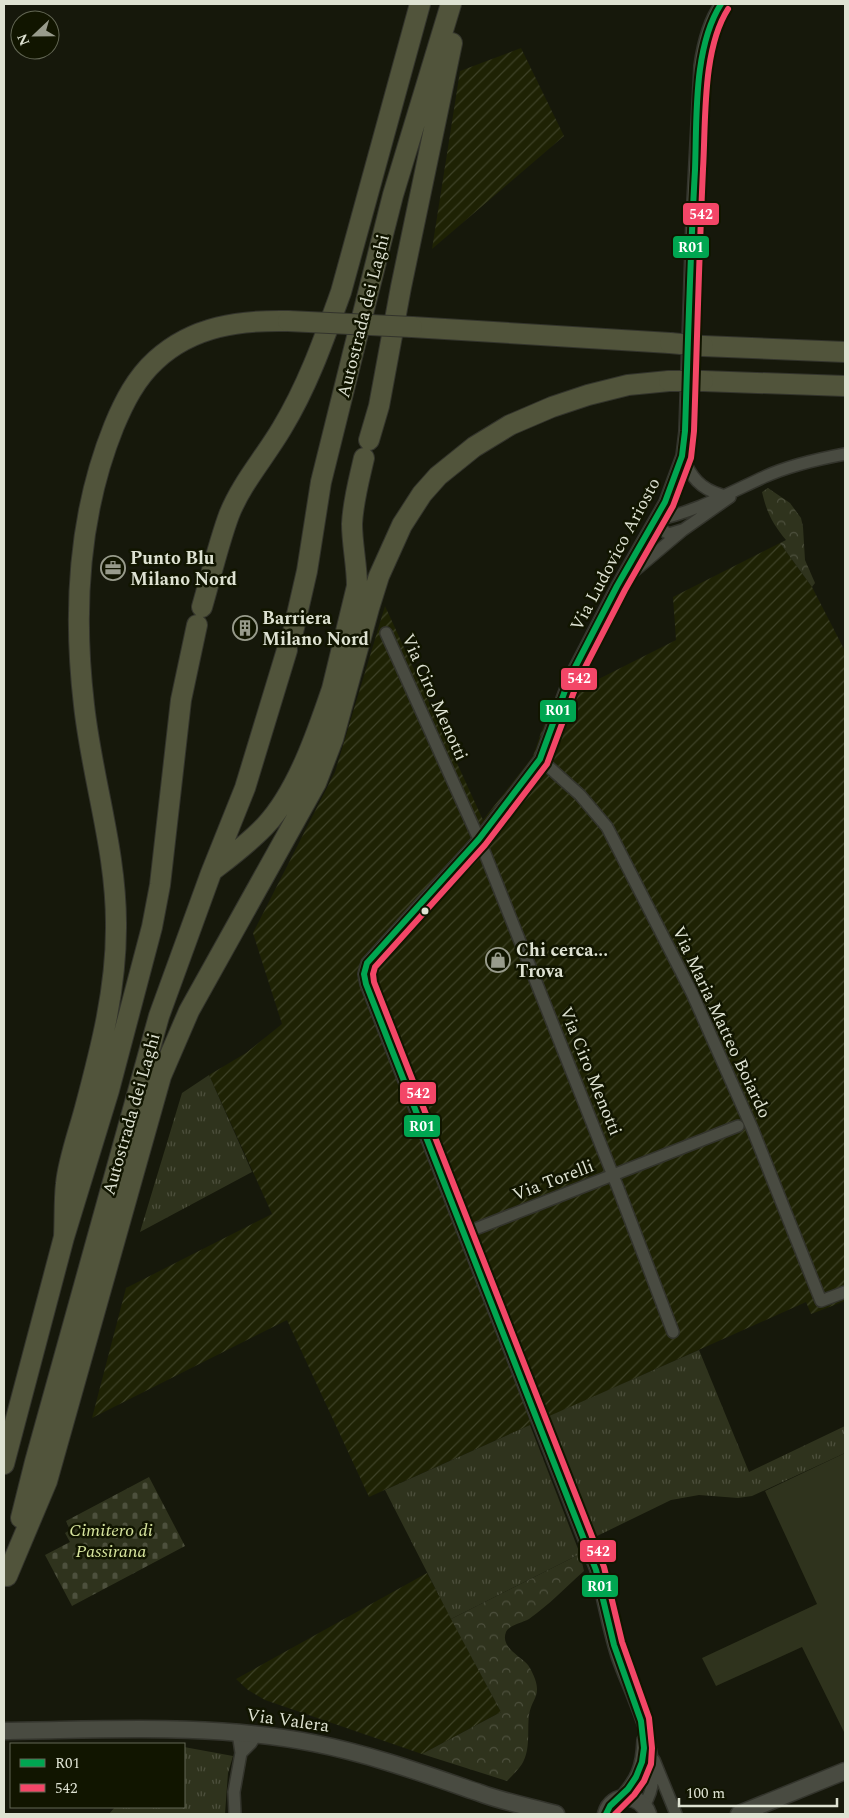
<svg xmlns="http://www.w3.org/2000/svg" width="849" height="1818" viewBox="0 0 849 1818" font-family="Spectral,serif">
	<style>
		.industrial { fill: url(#industrial-furrows) }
		.grass { fill: url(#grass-tufts) }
		.forest { fill: url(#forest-crowns) }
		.cemetery { fill: url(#cemetery-stones) }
		.pitch { fill: #2f331d }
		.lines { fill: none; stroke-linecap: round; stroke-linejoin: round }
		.street-casing { stroke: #33342c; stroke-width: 14 }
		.secondary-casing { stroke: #33342c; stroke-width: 19 }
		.highway-casing { stroke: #33342c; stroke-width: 22 }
		.street { stroke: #494b41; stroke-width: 11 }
		.secondary { stroke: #494b41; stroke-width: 16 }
		.highway { stroke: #51543b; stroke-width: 20 }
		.highway-bridge-casing { stroke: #33342c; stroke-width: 22; stroke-linecap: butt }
		.highway-bridge { stroke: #51543b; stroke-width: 20 }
		.bus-1-casing { stroke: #111500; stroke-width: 10 }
		.bus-2-casing { stroke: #111500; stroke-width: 10 }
		.bus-1 { stroke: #00a651; stroke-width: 6 }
		.bus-2 { stroke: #f34667; stroke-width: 6 }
		.bus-dot { fill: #dee2d2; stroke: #111500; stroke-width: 2 }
		.labels { text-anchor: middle; stroke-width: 5; stroke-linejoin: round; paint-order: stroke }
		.street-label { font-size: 18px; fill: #dee2d2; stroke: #111500 }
		.poi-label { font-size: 18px; font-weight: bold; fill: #dee2d2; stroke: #111500; text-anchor: start }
		.park-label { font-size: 18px; font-style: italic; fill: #d7e59d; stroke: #111500 }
		.line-badge { stroke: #111500; stroke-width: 2 }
		.badge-label { font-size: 14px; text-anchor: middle; font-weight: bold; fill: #fff }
	</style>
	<defs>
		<pattern id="industrial-furrows" width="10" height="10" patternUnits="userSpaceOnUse" patternTransform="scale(1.25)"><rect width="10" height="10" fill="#1e2204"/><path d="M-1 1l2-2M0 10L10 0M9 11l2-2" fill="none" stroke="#3e4228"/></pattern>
		<pattern id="grass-tufts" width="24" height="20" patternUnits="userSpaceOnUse" patternTransform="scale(1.25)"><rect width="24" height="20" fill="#2f331d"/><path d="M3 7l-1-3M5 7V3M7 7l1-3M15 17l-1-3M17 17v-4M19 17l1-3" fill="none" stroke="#4d503d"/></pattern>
		<pattern id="forest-crowns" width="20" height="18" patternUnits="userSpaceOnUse" patternTransform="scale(1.25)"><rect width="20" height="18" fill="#2f331d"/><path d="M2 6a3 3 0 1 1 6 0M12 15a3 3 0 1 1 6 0" fill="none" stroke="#4d503d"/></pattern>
		<pattern id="cemetery-stones" width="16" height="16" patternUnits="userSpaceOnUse" patternTransform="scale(1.25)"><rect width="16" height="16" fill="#2f331d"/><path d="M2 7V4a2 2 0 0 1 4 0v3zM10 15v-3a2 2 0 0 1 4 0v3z" fill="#4d503d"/></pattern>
	</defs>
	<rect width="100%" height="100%" fill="#16180b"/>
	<path class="industrial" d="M521 48 564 136 432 249 460 71Z
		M780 543 812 587 845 651V1301L811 1314 806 1302 369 1497 287 1320 92 1418 126 1288 272 1214 209 1075 246 1053 282 1024 253 933 335 772 385 606 483 820 533 756 551 703 676 640 673 597Z
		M427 1573 501 1712 422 1754 265 1700 248 1690 236 1679Z"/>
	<path class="grass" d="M209 1075 252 1172 140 1232 182 1093Z
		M699 1350 749 1472 845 1426V1453L752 1496 738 1498 699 1495 671 1500 595 1537 547 1417Z
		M530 1425 580 1554 451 1619 385 1490Z
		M184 1747 233 1756 228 1773 225 1814H109L115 1807H184Z"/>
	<path class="forest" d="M768 488 790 503 801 518 803 527 805 560 815 583 812 587 780 543 786 540C772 523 767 513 762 492Z
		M580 1554 584 1571C566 1587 549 1605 529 1619 522 1623 509 1625 506 1632 500 1647 520 1656 528 1665 531 1669 533 1674 535 1679 541 1697 532 1698 529 1715 527 1731 531 1749 522 1764 518 1770 512 1776 507 1781L422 1754 501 1712 451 1619Z"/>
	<path class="cemetery" d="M149 1477 185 1546 72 1606 45 1555 70 1542 65 1533 70 1530 66 1521Z"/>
	<path class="pitch" d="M845 1453V1732H844L802 1647 716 1686 702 1658 817 1604 765 1491Z"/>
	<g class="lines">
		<defs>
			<path id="street" d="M682 456C691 477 700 489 722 495
				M655 520C693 513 729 493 764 477 790 465 818 459 845 454
				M655 520 662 530 669 534 682 530
				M626 578 683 530 730 497
				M386 633 482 846 618 1188 673 1332
				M540 759 580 795 607 827 692 993 752 1128 821 1301 845 1292
				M465 1233 738 1126
				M241 1753 251 1743 256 1735
				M654 1760 676 1814
				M619 1799C637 1779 642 1767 643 1740
				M644 1805C671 1767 630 1695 617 1656 608 1628 603 1598 596 1570L366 984 364 974 367 963 479 839 540 759 570 677 617 586 665 502 682 456 685 431 692 220 700 66C703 44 708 22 721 4
				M235 1814 234 1792 241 1753 238 1733"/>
			<path id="secondary" d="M4 1731C106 1730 212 1723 313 1743 370 1754 425 1774 480 1793 504 1802 531 1807 556 1814
				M606 1814C612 1792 641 1793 648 1814
				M739 1814 845 1771"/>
			<path id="highway" d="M412 327 670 343
				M703 346 845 352
				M703 381 845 386
				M369 440 379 406 401 287 452 43
				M202 607C211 576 218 545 229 515 241 484 265 457 282 428 308 385 324 339 341 292L420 4
				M293 632 307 571 321 482 354 349 393 195 451 4
				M212 871C230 857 249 843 265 826 297 792 317 733 332 689L357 586C357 565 352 544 352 524 353 501 359 480 364 458
				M64 1237C65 1219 64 1201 66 1184 68 1161 79 1131 85 1108 101 1048 116 990 116 928 117 852 92 779 84 705 73 611 78 515 114 426 124 402 136 378 156 360 193 326 240 320 288 321
				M4 1464 64 1237 109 1090 152 927 160 885 181 700 197 625
				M21 1518 35 1462 159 1016 211 873 245 788 287 650
				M7 1576 47 1481 161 1076 189 1011 316 783 333 739 369 608 379 576 402 525 422 494 438 476 474 447 510 425 552 407 588 395 628 385 669 381"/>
		</defs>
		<use href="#street" class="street-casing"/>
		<use href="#secondary" class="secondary-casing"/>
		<use href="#highway" class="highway-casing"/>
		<use href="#street" class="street"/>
		<use href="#secondary" class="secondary"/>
		<use href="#highway" class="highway"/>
		<defs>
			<path id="highway-bridge" d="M288 321 412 327
				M670 343 703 346
				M669 381H703"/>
		</defs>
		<use href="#highway-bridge" class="highway-bridge-casing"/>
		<use href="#highway-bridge" class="highway-bridge"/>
		<defs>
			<path id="bus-1" d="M606 1814 610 1806 628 1789 636 1777 642 1762 644 1748 641 1721 614 1645 596 1570 366 984 364 974 367 963 479 839 540 759 570 677 617 586 665 502 682 456 685 431C688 344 690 257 695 170 697 119 693 48 721 4"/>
			<path id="bus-2" d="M615 1814 634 1795 644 1781 651 1764 652 1748 649 1718 622 1642 604 1567 374 982 373 974 375 967 485 845 547 764 578 681 625 590 673 506 691 458 694 431C697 344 699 256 703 169 706 120 702 50 728 9"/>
		</defs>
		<use href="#bus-1" class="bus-1-casing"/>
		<use href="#bus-2" class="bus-2-casing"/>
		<use href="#bus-1" class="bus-1"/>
		<use href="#bus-2" class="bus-2"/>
	</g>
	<defs>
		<symbol id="office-ring" viewBox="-11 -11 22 22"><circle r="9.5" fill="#111500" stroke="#989b8c" stroke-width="1.5"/><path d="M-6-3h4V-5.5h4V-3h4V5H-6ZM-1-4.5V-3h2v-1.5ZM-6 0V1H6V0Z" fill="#989b8c"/></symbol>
		<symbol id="building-ring" viewBox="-11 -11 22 22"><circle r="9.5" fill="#111500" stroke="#989b8c" stroke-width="1.5"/><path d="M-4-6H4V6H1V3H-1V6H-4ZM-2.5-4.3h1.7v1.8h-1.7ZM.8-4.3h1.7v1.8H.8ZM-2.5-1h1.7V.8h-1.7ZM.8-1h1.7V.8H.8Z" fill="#989b8c"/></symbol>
		<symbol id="shop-ring" viewBox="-11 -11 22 22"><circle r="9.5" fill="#111500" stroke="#989b8c" stroke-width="1.5"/><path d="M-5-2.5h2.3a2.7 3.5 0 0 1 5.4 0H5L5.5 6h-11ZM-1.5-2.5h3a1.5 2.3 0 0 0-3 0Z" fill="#989b8c"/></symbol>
	</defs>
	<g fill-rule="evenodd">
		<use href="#office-ring" x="99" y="554" width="28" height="28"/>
		<use href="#building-ring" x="231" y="614" width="28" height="28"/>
		<use href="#shop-ring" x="484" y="946" width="28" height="28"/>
	</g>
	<circle class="bus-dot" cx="425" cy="911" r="4.5"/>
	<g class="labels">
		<g class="street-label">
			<text transform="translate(363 316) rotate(-76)" y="6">Autostrada dei Laghi</text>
			<text transform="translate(615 554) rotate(-62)" y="6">Via Ludovico Ariosto</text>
			<text transform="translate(435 697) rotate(66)" y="6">Via Ciro Menotti</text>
			<text transform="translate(722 1022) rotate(65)" y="6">Via Maria Matteo Boiardo</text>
			<text transform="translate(591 1071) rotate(68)" y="6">Via Ciro Menotti</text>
			<text transform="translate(131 1114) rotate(-74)" y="6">Autostrada dei Laghi</text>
			<text transform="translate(553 1180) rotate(-21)" y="6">Via Torelli</text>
			<text transform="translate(288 1720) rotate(8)" y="6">Via Valera</text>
		</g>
		<g class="poi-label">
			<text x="130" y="564">Punto Blu<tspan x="130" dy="21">Milano Nord</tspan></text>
			<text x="262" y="624">Barriera<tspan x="262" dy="21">Milano Nord</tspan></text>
			<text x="516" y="956">Chi cerca...<tspan x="516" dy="21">Trova</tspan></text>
		</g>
		<g class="park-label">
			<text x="111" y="1536">Cimitero di<tspan x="111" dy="21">Passirana</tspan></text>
		</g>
	</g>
	<g class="line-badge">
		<rect x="682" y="202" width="38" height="24" rx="5" fill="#f34667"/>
		<rect x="672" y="235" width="38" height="24" rx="5" fill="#00a651"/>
		<rect x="560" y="667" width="38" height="24" rx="5" fill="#f34667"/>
		<rect x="539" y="699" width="38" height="24" rx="5" fill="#00a651"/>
		<rect x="399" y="1081" width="38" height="24" rx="5" fill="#f34667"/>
		<rect x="403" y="1114" width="38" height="24" rx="5" fill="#00a651"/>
		<rect x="579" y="1539" width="38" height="24" rx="5" fill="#f34667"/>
		<rect x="581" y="1574" width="38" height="24" rx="5" fill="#00a651"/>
	</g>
	<g class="badge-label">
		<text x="701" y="219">542</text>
		<text x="691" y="252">R01</text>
		<text x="579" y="683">542</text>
		<text x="558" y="715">R01</text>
		<text x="418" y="1098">542</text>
		<text x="422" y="1131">R01</text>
		<text x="598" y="1556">542</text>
		<text x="600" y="1591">R01</text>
	</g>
	<rect width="849" height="1818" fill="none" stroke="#dee2d2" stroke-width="10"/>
	<rect x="10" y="1743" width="175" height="65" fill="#111500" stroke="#636754"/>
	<rect x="20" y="1759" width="25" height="8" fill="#00a651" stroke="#636754"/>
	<text x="55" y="1768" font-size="15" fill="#dee2d2">R01</text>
	<rect x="20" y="1784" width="25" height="8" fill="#f34667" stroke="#636754"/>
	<text x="55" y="1793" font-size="15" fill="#dee2d2">542</text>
	<g transform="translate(35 35) rotate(248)"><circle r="24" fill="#111500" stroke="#636754"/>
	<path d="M0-4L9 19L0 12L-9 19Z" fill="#989b8c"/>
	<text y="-8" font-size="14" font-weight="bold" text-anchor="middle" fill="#dee2d2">N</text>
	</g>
	<path d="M679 1798v8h158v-8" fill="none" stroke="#dee2d2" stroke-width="2.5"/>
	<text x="686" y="1798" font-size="15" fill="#dee2d2" stroke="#111500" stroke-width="4" paint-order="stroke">100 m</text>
</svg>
